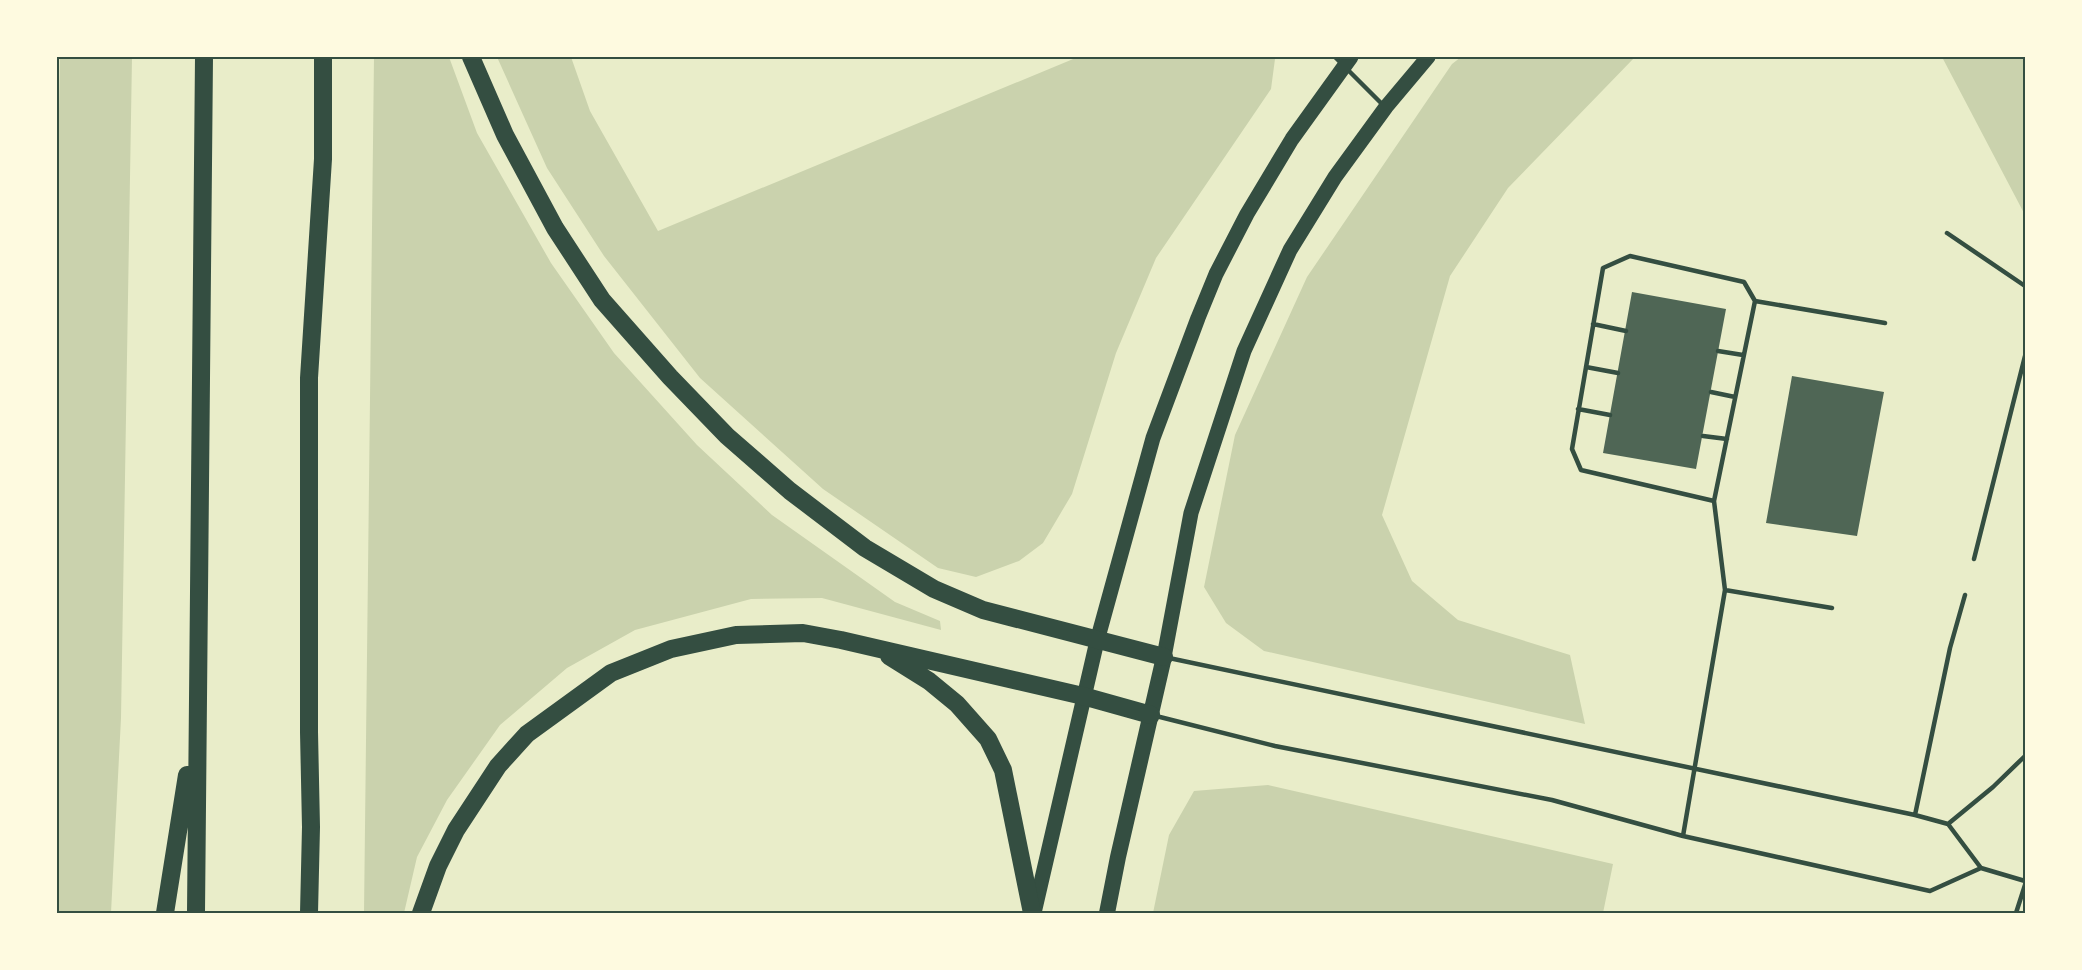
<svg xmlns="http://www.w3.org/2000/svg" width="2082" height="970" viewBox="0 0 2082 970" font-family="'Nunito Sans',sans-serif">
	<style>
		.green { fill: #cad2ad }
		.building { fill: #4f6655 }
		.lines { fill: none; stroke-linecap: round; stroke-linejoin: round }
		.service { stroke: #344e41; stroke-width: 4.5 }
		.primary { stroke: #344e41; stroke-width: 15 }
		.trunk { stroke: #344e41; stroke-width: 16 }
		.motorway { stroke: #344e41; stroke-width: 18 }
		.neatline { fill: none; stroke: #344e41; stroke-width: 2 }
	</style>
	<rect width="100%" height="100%" fill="#e9edc9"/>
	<path class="green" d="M60 57H132L121 718 111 913H57V221Z
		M374 57H449L477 133 551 263 614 353 697 445 772 515 895 602 940 621 941 630 822 598 751 599 635 630 567 668 500 725 447 800 417 857 404 913H364Z
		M497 57H571L590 111 658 231 1078 57H1274L1275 59 1271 89 1156 258 1116 353 1072 494 1043 543 1019 561 976 577 938 568 823 489 700 378 604 256 547 168Z
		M1461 57H1635L1508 188 1450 276 1382 515 1412 581 1458 620 1570 655 1585 724 1264 651 1226 623 1204 587 1235 435 1307 277 1452 64Z
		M1942 57H2025V215Z
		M1268 785 1613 864 1603 913H1153L1169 835 1194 791Z"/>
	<path class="building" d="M1632 292 1726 309 1696 469 1603 453Z
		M1792 376 1884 392 1857 536 1766 523Z"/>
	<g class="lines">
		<path class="service" d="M1335 57 1384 106
			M1947 233 2025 286
			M1755 301 1885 323
			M1593 324 1626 331
			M1718 351 1743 355
			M1586 367 1618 373
			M1711 392 1735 397
			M1578 409 1610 415
			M1703 436 1727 439
			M1974 559 2025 356
			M1725 590 1832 608
			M1169 658 1915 815 1948 824 1981 868 2025 881
			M1156 716 1275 746 1552 800 1683 836 1930 891 1981 868
			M1915 815 1950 648 1965 595
			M1948 824 1993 787 2025 756
			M1683 836 1725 590 1714 501 1581 470 1572 449 1603 268 1630 256 1744 282 1755 301 1714 501
			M2016 913 2025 885"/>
		<path class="primary" d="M1164 657 1191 513 1244 351 1290 250 1335 177 1386 107 1428 57
			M1034 913 1097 641 1153 438 1198 318 1216 274 1247 214 1292 139 1351 57"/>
		<path class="trunk" d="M1107 913 1118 857 1164 657"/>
		<path class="motorway" d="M471 57 505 135 555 228 602 300 670 377 727 436 790 491 865 548 934 589 983 610 1164 657
			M889 656 929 681 957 704 988 739 1003 770 1032 913
			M165 913 187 775
			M196 913 204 57
			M309 913 311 827 309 732V378L323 159V57
			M421 913 438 866 456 830 498 766 527 734 611 673 671 649 736 635 803 633 841 640 1083 696 1151 715"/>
	</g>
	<rect width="2082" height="970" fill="none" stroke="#fefae0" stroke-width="117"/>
	<rect x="58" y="58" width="1966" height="854" class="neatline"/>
</svg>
